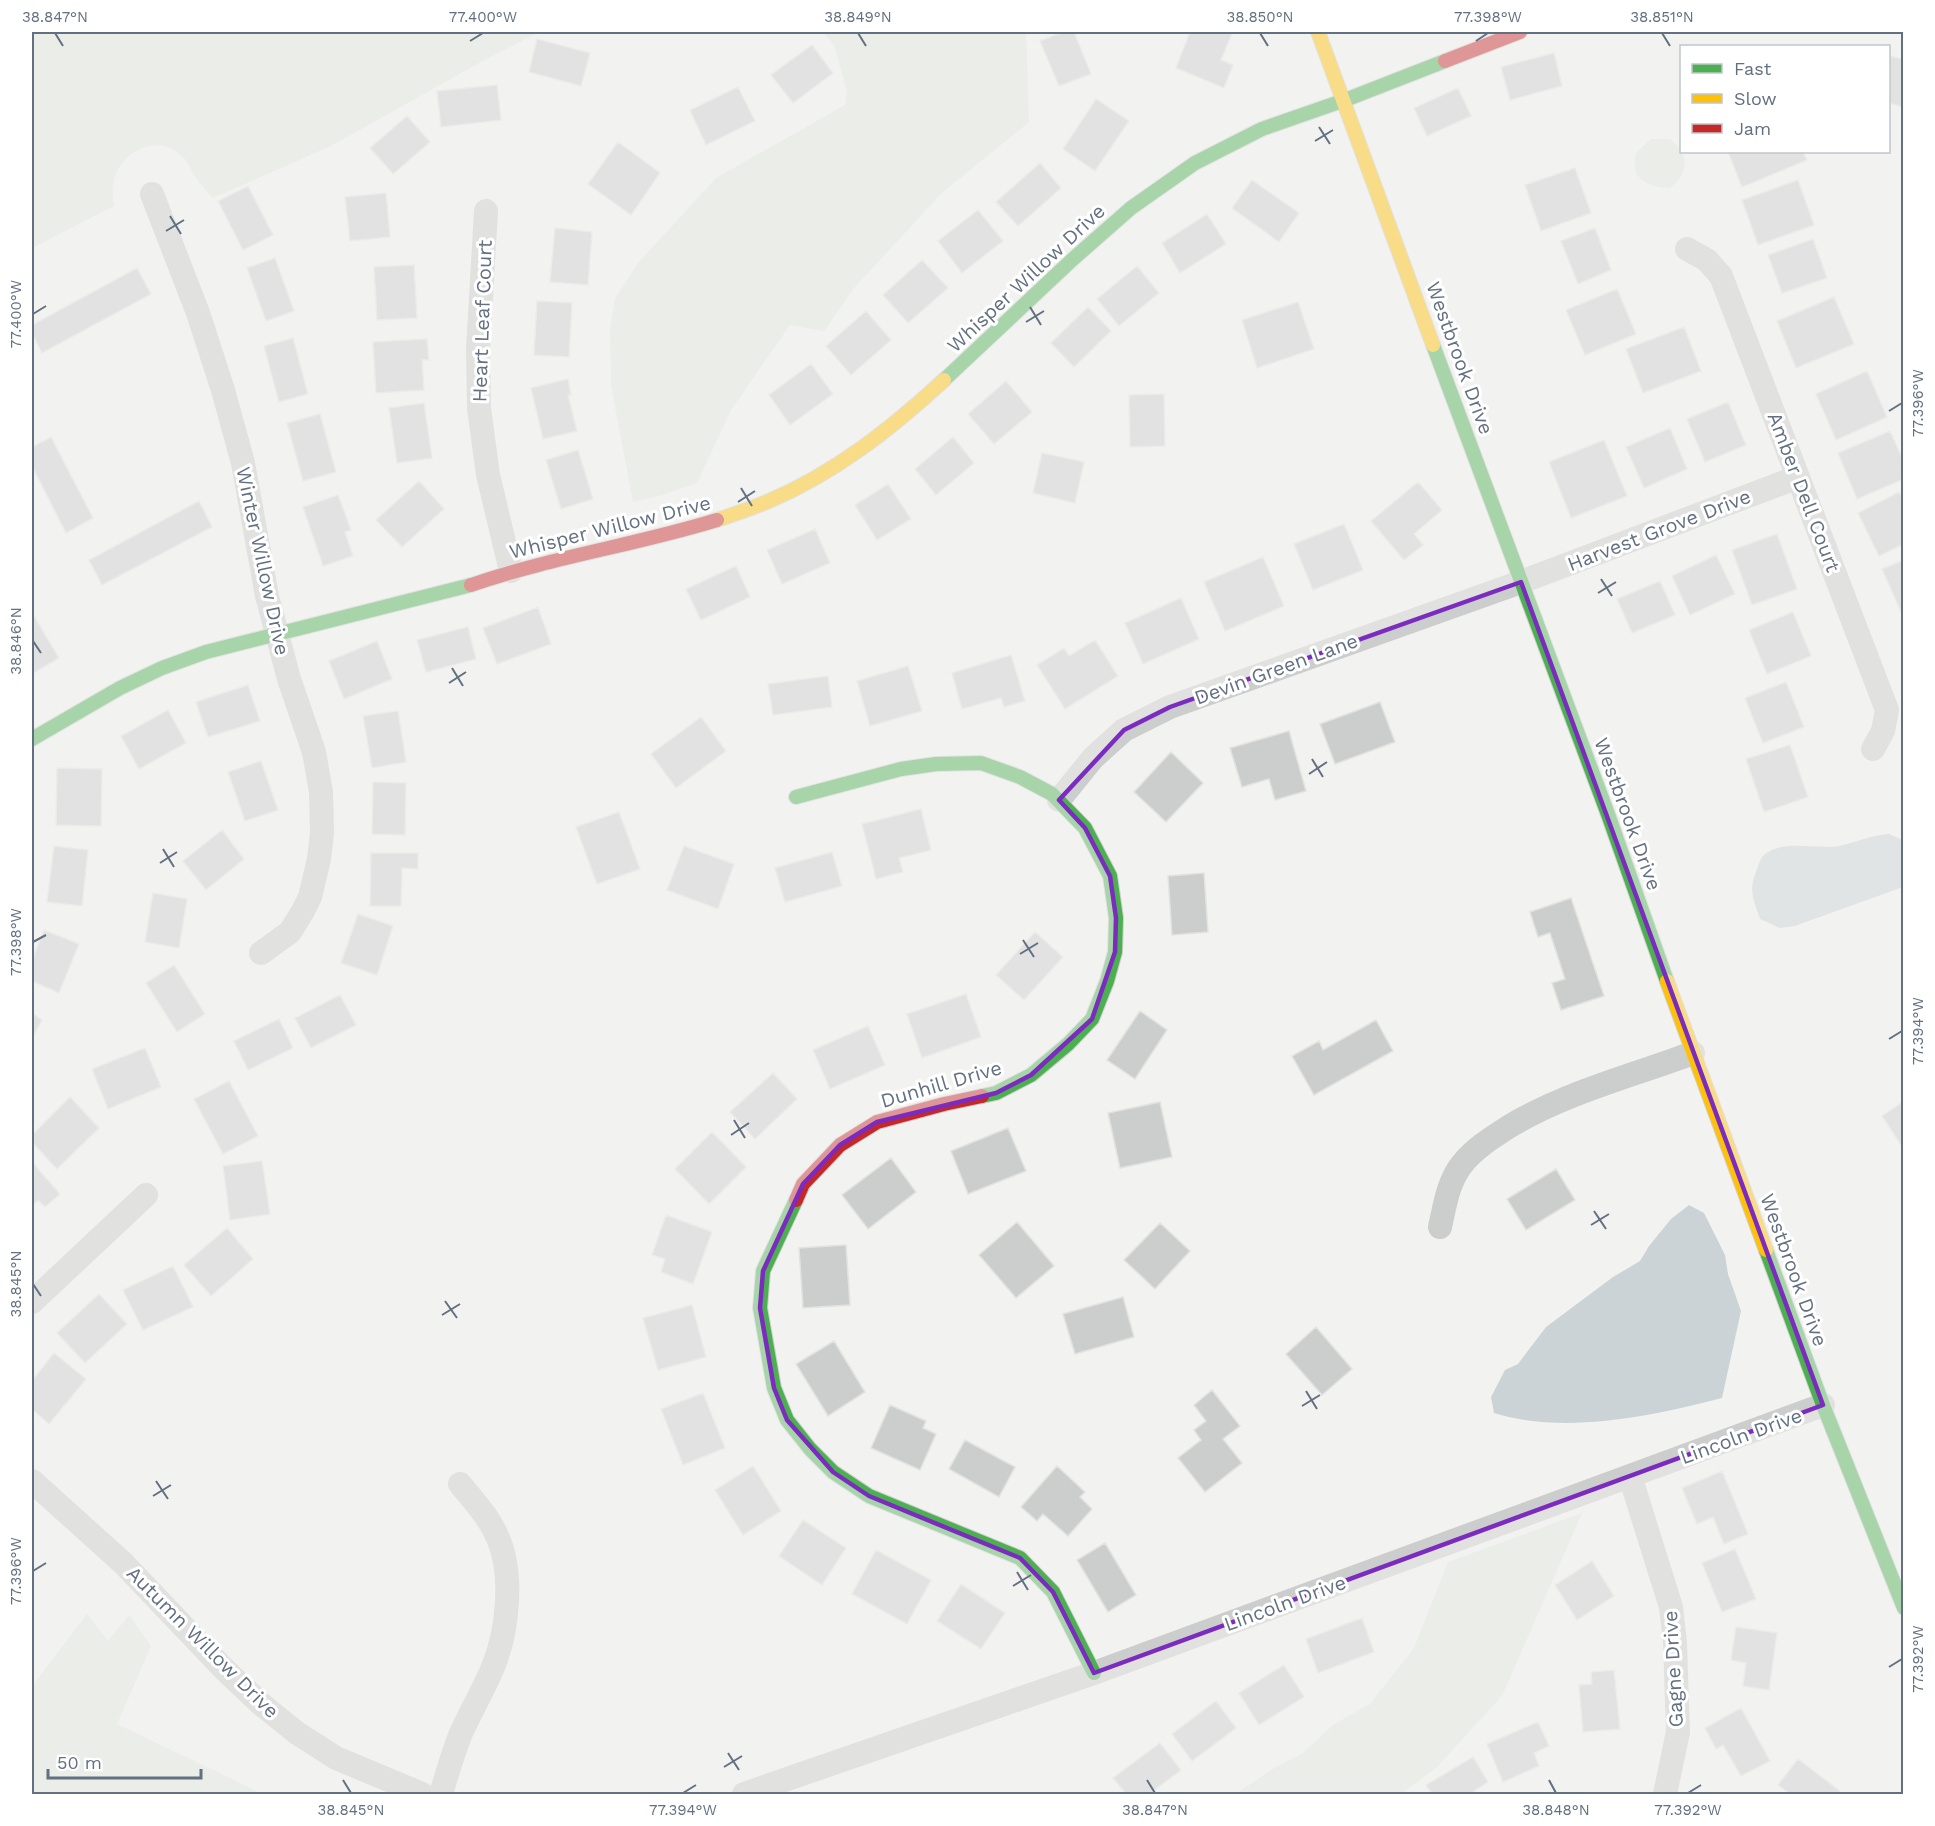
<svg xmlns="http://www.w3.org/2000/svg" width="1935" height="1826" viewBox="0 0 1935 1826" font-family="'Work Sans',sans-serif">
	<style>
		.green { fill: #e1e6de }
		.water { fill: #ccd3d6 }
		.building { fill: #cccece; stroke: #e2e2e0; stroke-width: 1.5 }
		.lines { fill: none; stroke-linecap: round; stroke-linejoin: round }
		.fast-casing { stroke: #cecfcf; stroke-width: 16 }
		.slow-casing { stroke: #cecfcf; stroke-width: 16 }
		.jam-casing { stroke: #cecfcf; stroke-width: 16 }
		.street { stroke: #cccdcd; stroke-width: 24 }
		.fast { stroke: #4caf50; stroke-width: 14 }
		.slow { stroke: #ffc107; stroke-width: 14 }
		.jam { stroke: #c62828; stroke-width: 14 }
		.marked { fill: none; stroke: #7b2cbf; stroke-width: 4.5; stroke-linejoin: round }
		.ticks { fill: none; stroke: #627081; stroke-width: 2 }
		.labels { text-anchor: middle; stroke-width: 6; stroke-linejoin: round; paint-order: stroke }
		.street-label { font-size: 20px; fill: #627081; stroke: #fff }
		.neatline { fill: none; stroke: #627081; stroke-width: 2 }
		.ticks-label { font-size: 15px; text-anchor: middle; fill: #627081 }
	</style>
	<rect width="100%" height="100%" fill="#f2f3f0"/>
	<path class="green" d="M32 32H550L537 33 479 63 329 147 213 198C205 190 199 183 193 173 190 168 187 161 183 157 167 141 147 142 129 156 112 171 111 185 114 206L32 248Z
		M823 32H1026L1029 122 943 192 854 288 824 331 790 325 731 410 697 483 663 495 633 502 611 385 610 331 615 299 638 263 716 178 845 105 847 91 834 45Z
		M1651 139H1670C1689 155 1690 171 1670 188 1657 188 1638 184 1635 168 1634 164 1635 157 1636 153Z
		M1582 1513 1502 1696 1437 1767 1401 1794H1236L1274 1768 1303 1753 1333 1725 1370 1704 1414 1648 1448 1562Z
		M87 1614 108 1641 129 1615 151 1646 117 1724 263 1794H32V1686Z"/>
	<path class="water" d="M1889 834 1903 840V887L1795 926 1780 928 1760 919C1753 898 1748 891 1757 869 1758 866 1760 860 1762 857 1779 838 1817 850 1839 846 1857 842 1871 835 1889 834Z
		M1689 1205 1704 1213 1725 1255 1728 1274 1741 1311 1722 1398C1653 1416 1564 1435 1494 1413L1491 1397 1505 1370 1518 1364 1546 1327 1613 1277 1640 1261 1649 1246 1671 1219Z"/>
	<path class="building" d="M1063 32H1074L1091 74 1059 86 1040 41Z
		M1190 32H1229L1232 33 1221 60 1233 65 1224 88 1176 68Z
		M537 39 590 53 581 86 529 72Z
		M812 45 833 73 793 103 771 75Z
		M1554 53 1562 86 1510 100 1501 67Z
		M1888 56 1904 59V107L1888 103Z
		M497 85 501 120 441 127 437 91Z
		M738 87 755 121 706 145 690 110Z
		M1458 88 1471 116 1427 136 1414 108Z
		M1096 99 1129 121 1095 171 1063 149Z
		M407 116 430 142 393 174 370 148Z
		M618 142 660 173 631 215 588 184Z
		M1728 152H1803L1807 160 1742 187Z
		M1040 163 1061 188 1018 226 996 202Z
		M1575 168 1591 213 1541 231 1525 185Z
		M1252 180 1299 213 1279 242 1232 208Z
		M1798 180 1814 225 1758 245 1742 200Z
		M248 186 273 235 243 250 218 201Z
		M386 193 390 237 350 241 345 197Z
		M978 210 1003 241 962 273 938 241Z
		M1207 214 1226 244 1180 273 1162 243Z
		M555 228 592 232 588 285 550 282Z
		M1595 228 1611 270 1578 284 1561 241Z
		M1813 239 1827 278 1782 293 1768 255Z
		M275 258 294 311 266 321 247 268Z
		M922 260 948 288 908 323 883 295Z
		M414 265 417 318 377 320 374 267Z
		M1137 266 1159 293 1119 326 1097 299Z
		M137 268 151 294 42 353 32 333V325Z
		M1617 289 1636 334 1585 355 1566 310Z
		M1834 297 1854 344 1796 368 1777 321Z
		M537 301 572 303 569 357 534 355Z
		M1298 302 1314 349 1257 368 1242 320Z
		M1088 307 1111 331 1074 367 1051 343Z
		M866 311 891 340 851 375 826 346Z
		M1684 327 1701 371 1643 393 1626 349Z
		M293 338 308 394 279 402 264 346Z
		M427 339 429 360H422L424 390 376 393 373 342Z
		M811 364 833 394 790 425 769 395Z
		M1867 371 1887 417 1836 440 1816 394Z
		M568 379 571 395H568L577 431 543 439 531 388Z
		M1006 381 1032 412 994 444 968 414Z
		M1164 394 1165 446 1130 447 1129 395Z
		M1728 402 1746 445 1705 462 1687 419Z
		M424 403 432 458 397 463 389 408Z
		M320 414 336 472 303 481 287 423Z
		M1670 428 1687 469 1644 488 1626 447Z
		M1890 431 1904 462V479L1857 499 1838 453Z
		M51 437 93 518 66 533 32 466V447Z
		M953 437 974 463 936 495 915 469Z
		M1604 440 1627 496 1571 518 1549 462Z
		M578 450 593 499 561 509 546 460Z
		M1042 453 1084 462 1075 503 1033 493Z
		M419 481 444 509 402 547 376 520Z
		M1418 482 1442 510 1414 534 1423 545 1404 560 1371 521Z
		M888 484 911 519 877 540 855 505Z
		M1899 492 1904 500V544L1879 556 1858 513Z
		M338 495 351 530 345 532 353 556 323 566 303 507Z
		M199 501 212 527 102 585 89 560Z
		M1344 524 1363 570 1313 590 1294 544Z
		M815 529 830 563 782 584 767 550Z
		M1777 534 1797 589 1752 605 1732 550Z
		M1716 555 1735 594 1690 615 1672 576Z
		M1263 557 1284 606 1225 631 1204 582Z
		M1904 560V613L1902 614 1882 569Z
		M736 566 750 597 701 620 686 589Z
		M1660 581 1675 615 1632 633 1617 599Z
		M1181 598 1199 639 1143 664 1125 623Z
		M538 607 551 644 497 664 483 628Z
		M1793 612 1811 656 1767 674 1749 630Z
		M34 616 59 658 32 674V618Z
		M468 627 476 659 426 672 417 640Z
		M1095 640 1118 676 1065 709 1037 665 1064 648 1069 656Z
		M377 641 392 679 344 699 329 661Z
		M1011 655 1025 701 1004 707 1001 698 962 709 952 673Z
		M908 666 922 711 870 726 857 681Z
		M828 676 832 707 773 715 768 684Z
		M1786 682 1804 727 1763 743 1745 698Z
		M248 685 260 721 208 737 196 702Z
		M1380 702 1395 742 1335 764 1320 724Z
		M168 710 186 743 139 769 121 736Z
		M398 711 406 762 372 768 363 716Z
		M701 717 726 751 676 788 651 754Z
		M1289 731 1306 791 1275 800 1269 779 1242 787 1230 748Z
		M1790 745 1808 797 1764 812 1746 759Z
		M1171 752 1203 783 1166 822 1134 792Z
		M261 761 278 810 245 821 228 772Z
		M57 768 102 769 101 826 56 825Z
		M373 782 406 783 405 835 372 834Z
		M921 809 931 850 899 858 903 872 876 879 862 824Z
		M619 812 640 869 597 884 576 827Z
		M222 830 244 859 206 890 183 861Z
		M54 846 88 850 82 906 47 902Z
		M684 846 734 864 718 909 667 890Z
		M832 852 842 886 785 902 775 868Z
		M371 853H418V869L402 868 401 906H370Z
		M1204 873 1208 932 1172 935 1168 876Z
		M153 893 187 899 179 948 145 942Z
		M1571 898 1604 996 1561 1010 1552 983 1565 979 1550 933 1538 937 1530 912Z
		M358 914 393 926 377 975 341 963Z
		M44 930 79 944 59 993 32 981V960Z
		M1035 932 1063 957 1024 1000 996 975Z
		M174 965 205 1014 177 1032 146 983Z
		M966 994 981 1037 922 1058 907 1014Z
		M340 995 356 1025 311 1048 295 1018Z
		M1140 1011 1167 1030 1135 1079 1107 1060Z
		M32 1013 42 1020 32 1038Z
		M279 1019 293 1048 248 1070 234 1041Z
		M1376 1020 1393 1051 1314 1095 1292 1056 1319 1041 1323 1050Z
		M868 1026 885 1065 830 1089 813 1050Z
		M145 1048 161 1087 108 1109 92 1069Z
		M773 1073 797 1099 755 1139 730 1112Z
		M229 1081 258 1136 223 1154 194 1099Z
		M70 1097 99 1128 57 1169 32 1142V1135Z
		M1904 1101V1143L1901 1145 1882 1116Z
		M1160 1102 1172 1157 1120 1168 1108 1113Z
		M1008 1128 1026 1171 968 1194 951 1151Z
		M712 1132 746 1167 709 1204 675 1169Z
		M891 1158 916 1192 868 1229 842 1195Z
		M262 1161 270 1214 230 1220 223 1166Z
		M32 1162 60 1194 45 1207 38 1200 32 1206Z
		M1556 1169 1575 1200 1526 1230 1507 1199Z
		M666 1215 712 1232 693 1284 661 1272 665 1259 652 1255Z
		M1017 1222 1054 1266 1016 1298 979 1255Z
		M1160 1223 1190 1251 1155 1289 1124 1260Z
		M227 1228 253 1259 211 1296 184 1265Z
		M846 1245 850 1305 803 1308 799 1248Z
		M173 1266 193 1307 143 1330 123 1290Z
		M99 1294 127 1324 85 1363 57 1333Z
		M1123 1297 1134 1337 1075 1354 1063 1314Z
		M692 1305 706 1357 658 1370 643 1318Z
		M1316 1327 1352 1369 1322 1395 1286 1354Z
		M834 1341 865 1392 828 1416 796 1364Z
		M54 1353 86 1379 49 1424 32 1409V1381Z
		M1212 1390 1240 1426 1223 1439 1242 1463 1205 1492 1178 1458 1201 1440 1194 1430 1206 1421 1194 1405Z
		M703 1393 725 1448 683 1465 661 1409Z
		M890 1405 926 1421 923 1428 936 1434 920 1470 871 1448Z
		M965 1440 1015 1467 999 1497 949 1469Z
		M753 1466 781 1511 743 1535 715 1490Z
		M1057 1466 1085 1492 1080 1497 1092 1509 1068 1536 1043 1514 1037 1521 1021 1507Z
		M1722 1471 1748 1534 1724 1544 1713 1517 1697 1524 1682 1488Z
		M803 1520 846 1548 822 1585 779 1556Z
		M1105 1543 1136 1595 1108 1612 1077 1560Z
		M1735 1549 1756 1599 1722 1612 1702 1563Z
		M876 1550 931 1580 907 1624 852 1594Z
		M1592 1561 1614 1596 1577 1620 1555 1585Z
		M961 1584 1005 1613 981 1649 937 1621Z
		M1362 1618 1374 1652 1318 1673 1306 1639Z
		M1736 1627 1777 1633 1769 1690 1743 1686 1746 1663 1731 1660Z
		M1284 1665 1304 1697 1259 1725 1239 1693Z
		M1614 1670 1620 1729 1583 1732 1579 1685 1592 1684 1591 1672Z
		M1216 1701 1236 1728 1192 1761 1172 1734Z
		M1741 1708 1770 1761 1741 1776 1723 1745 1716 1749 1705 1728Z
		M1538 1722 1549 1746 1534 1753 1539 1766 1503 1782 1487 1744Z
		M1160 1743 1181 1770 1149 1794H1126L1113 1778Z
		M1473 1757 1488 1782 1474 1791 1476 1794H1432L1426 1785Z
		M1798 1759 1840 1791 1837 1794H1790L1778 1785Z"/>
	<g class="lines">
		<defs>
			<path id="fast" d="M1433 345 1609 817 1667 981
				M944 380 1073 259 1131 208 1195 163 1262 129 1345 100 1445 61
				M32 739 120 688 162 668 206 652 471 585
				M796 797 901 769 936 764 981 763 1020 777 1052 794 1085 828 1110 876 1116 918 1115 952 1107 981 1092 1019 1068 1044 1031 1075 996 1093 982 1096
				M796 1200 763 1271 760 1308 774 1388 787 1420 810 1449 833 1472 869 1496 1020 1558 1053 1592 1094 1673
				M1766 1250 1823 1405 1904 1608"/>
			<path id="slow" d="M1318 32 1433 345
				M717 520C735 514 752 508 769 501 835 473 892 428 944 380
				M1667 981 1766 1250"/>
			<path id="jam" d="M1445 61 1520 32
				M471 585C552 557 636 545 717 520
				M796 1200 803 1184 840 1145 877 1122 944 1104 982 1096"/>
		</defs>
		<use href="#fast" class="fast-casing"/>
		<use href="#slow" class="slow-casing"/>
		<use href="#jam" class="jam-casing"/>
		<path class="street" d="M152 194 198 313 223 390 243 463 267 596 289 679 314 752 321 792 322 833 319 859 310 897 303 911 290 932 261 953
			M486 211 478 349 479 408 488 475 511 571
			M1687 249 1707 260 1721 276 1887 710 1883 731 1873 749
			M1059 800 1093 758 1124 730 1170 707 1521 582 1798 477
			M1440 1227C1445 1205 1448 1181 1463 1163 1475 1148 1493 1137 1510 1126 1567 1092 1632 1076 1693 1053
			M32 1302 146 1195
			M1630 1476 1671 1607 1675 1642 1678 1732 1665 1794
			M32 1481 123 1563 224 1669 261 1704 297 1733 336 1758 422 1794
			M441 1794C447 1774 453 1753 461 1733 471 1711 484 1689 493 1667 508 1631 514 1572 497 1536 489 1517 473 1500 460 1484
			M744 1794 1094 1673 1823 1405"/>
		<use href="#fast" class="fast"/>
		<use href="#slow" class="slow"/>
		<use href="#jam" class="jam"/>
	</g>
	<path d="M0 0H1935V1826H0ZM1521 582 1823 1405 1094 1673 1053 1592 1020 1558 869 1496 833 1472 787 1420 774 1388 760 1308 763 1271 803 1184 840 1145 877 1122 996 1093 1031 1075 1092 1019 1115 952 1116 918 1110 876 1085 828 1059 800 1124 730 1170 707Z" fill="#f2f3f0" fill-opacity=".55" fill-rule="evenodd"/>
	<path class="marked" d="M1521 582 1823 1405 1094 1673 1053 1592 1020 1558 869 1496 833 1472 787 1420 774 1388 760 1308 763 1271 803 1184 840 1145 877 1122 996 1093 1031 1075 1092 1019 1115 952 1116 918 1110 876 1085 828 1059 800 1124 730 1170 707Z"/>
	<path class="ticks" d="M55 33 63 46M858 33 866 46M1260 33 1268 46M1662 33 1670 46M470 41 483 33M1476 41 1488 33M1319 127 1330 144M1315 141 1333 130M170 216 181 234M166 231 184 220M1030 307 1041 325M33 314 46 306M1026 322 1044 311M1889 411 1902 403M741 488 752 506M738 502 755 491M1601 579 1612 596M1598 593 1616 582M33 641 41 653M452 668 463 686M449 683 466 672M1312 759 1323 777M1309 774 1327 762M163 849 174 867M160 863 177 852M1023 940 1034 957M33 942 46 935M1020 954 1038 943M1889 1039 1902 1031M734 1120 745 1138M731 1135 749 1123M1594 1211 1606 1229M1591 1225 1609 1214M33 1284 41 1296M445 1301 457 1318M442 1315 460 1304M1306 1391 1317 1409M1302 1406 1320 1395M156 1481 168 1499M153 1496 171 1485M33 1571 46 1563M1017 1572 1028 1590M1013 1586 1031 1575M1889 1667 1902 1659M728 1753 739 1770M724 1767 742 1756M343 1780 351 1793M1147 1780 1155 1793M1549 1780 1556 1793M683 1793 696 1785M1688 1793 1701 1785"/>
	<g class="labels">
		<g class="street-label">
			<text transform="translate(1026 278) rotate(-43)" y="7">Whisper Willow Drive</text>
			<text transform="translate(482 321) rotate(-88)" y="7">Heart Leaf Court</text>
			<text transform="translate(1460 358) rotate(70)" y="7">Westbrook Drive</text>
			<text transform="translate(1804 492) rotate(69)" y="7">Amber Dell Court</text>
			<text transform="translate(610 527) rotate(-14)" y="7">Whisper Willow Drive</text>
			<text transform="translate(1659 530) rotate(-21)" y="7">Harvest Grove Drive</text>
			<text transform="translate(263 561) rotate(78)" y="7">Winter Willow Drive</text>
			<text transform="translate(1276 669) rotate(-20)" y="7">Devin Green Lane</text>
			<text transform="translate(1628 814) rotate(70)" y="7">Westbrook Drive</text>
			<text transform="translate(941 1084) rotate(-16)" y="7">Dunhill Drive</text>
			<text transform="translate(1794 1270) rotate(70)" y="7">Westbrook Drive</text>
			<text transform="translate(1741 1436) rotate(-20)" y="7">Lincoln Drive</text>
			<text transform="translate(1285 1603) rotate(-20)" y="7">Lincoln Drive</text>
			<text transform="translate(203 1642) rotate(45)" y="7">Autumn Willow Drive</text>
			<text transform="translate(1673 1669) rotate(-93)" y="7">Gagne Drive</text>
		</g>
	</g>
	<rect width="1935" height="1826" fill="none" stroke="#ffffff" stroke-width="66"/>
	<rect x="1680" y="45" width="210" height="108" fill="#ffffff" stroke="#c0c6cd" stroke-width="1.5"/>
	<rect x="1692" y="64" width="30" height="9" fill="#4caf50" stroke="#c0c6cd" stroke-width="1.5"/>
	<text x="1734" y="75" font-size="18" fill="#627081">Fast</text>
	<rect x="1692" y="94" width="30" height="9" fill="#ffc107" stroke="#c0c6cd" stroke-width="1.5"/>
	<text x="1734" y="105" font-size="18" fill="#627081">Slow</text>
	<rect x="1692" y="124" width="30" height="9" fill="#c62828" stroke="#c0c6cd" stroke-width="1.5"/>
	<text x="1734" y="135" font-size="18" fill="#627081">Jam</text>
	<path d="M48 1769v9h153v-9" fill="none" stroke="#627081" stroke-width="3"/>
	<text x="57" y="1769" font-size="18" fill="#627081" stroke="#ffffff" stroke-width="4.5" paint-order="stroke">50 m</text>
	<rect x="33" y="33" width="1869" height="1760" class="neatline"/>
	<g class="ticks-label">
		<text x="55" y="22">38.847°N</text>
		<text x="483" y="22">77.400°W</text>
		<text x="858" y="22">38.849°N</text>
		<text x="1260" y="22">38.850°N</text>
		<text x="1488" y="22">77.398°W</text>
		<text x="1662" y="22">38.851°N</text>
		<text transform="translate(16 314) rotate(-90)" y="5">77.400°W</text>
		<text transform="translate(1918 403) rotate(-90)" y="5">77.396°W</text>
		<text transform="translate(16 641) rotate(-90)" y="5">38.846°N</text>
		<text transform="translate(16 942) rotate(-90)" y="5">77.398°W</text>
		<text transform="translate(1918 1031) rotate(-90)" y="5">77.394°W</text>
		<text transform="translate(16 1284) rotate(-90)" y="5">38.845°N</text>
		<text transform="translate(16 1571) rotate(-90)" y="5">77.396°W</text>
		<text transform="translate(1918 1659) rotate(-90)" y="5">77.392°W</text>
		<text x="351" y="1815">38.845°N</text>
		<text x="683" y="1815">77.394°W</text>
		<text x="1155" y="1815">38.847°N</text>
		<text x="1556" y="1815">38.848°N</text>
		<text x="1688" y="1815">77.392°W</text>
	</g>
</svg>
